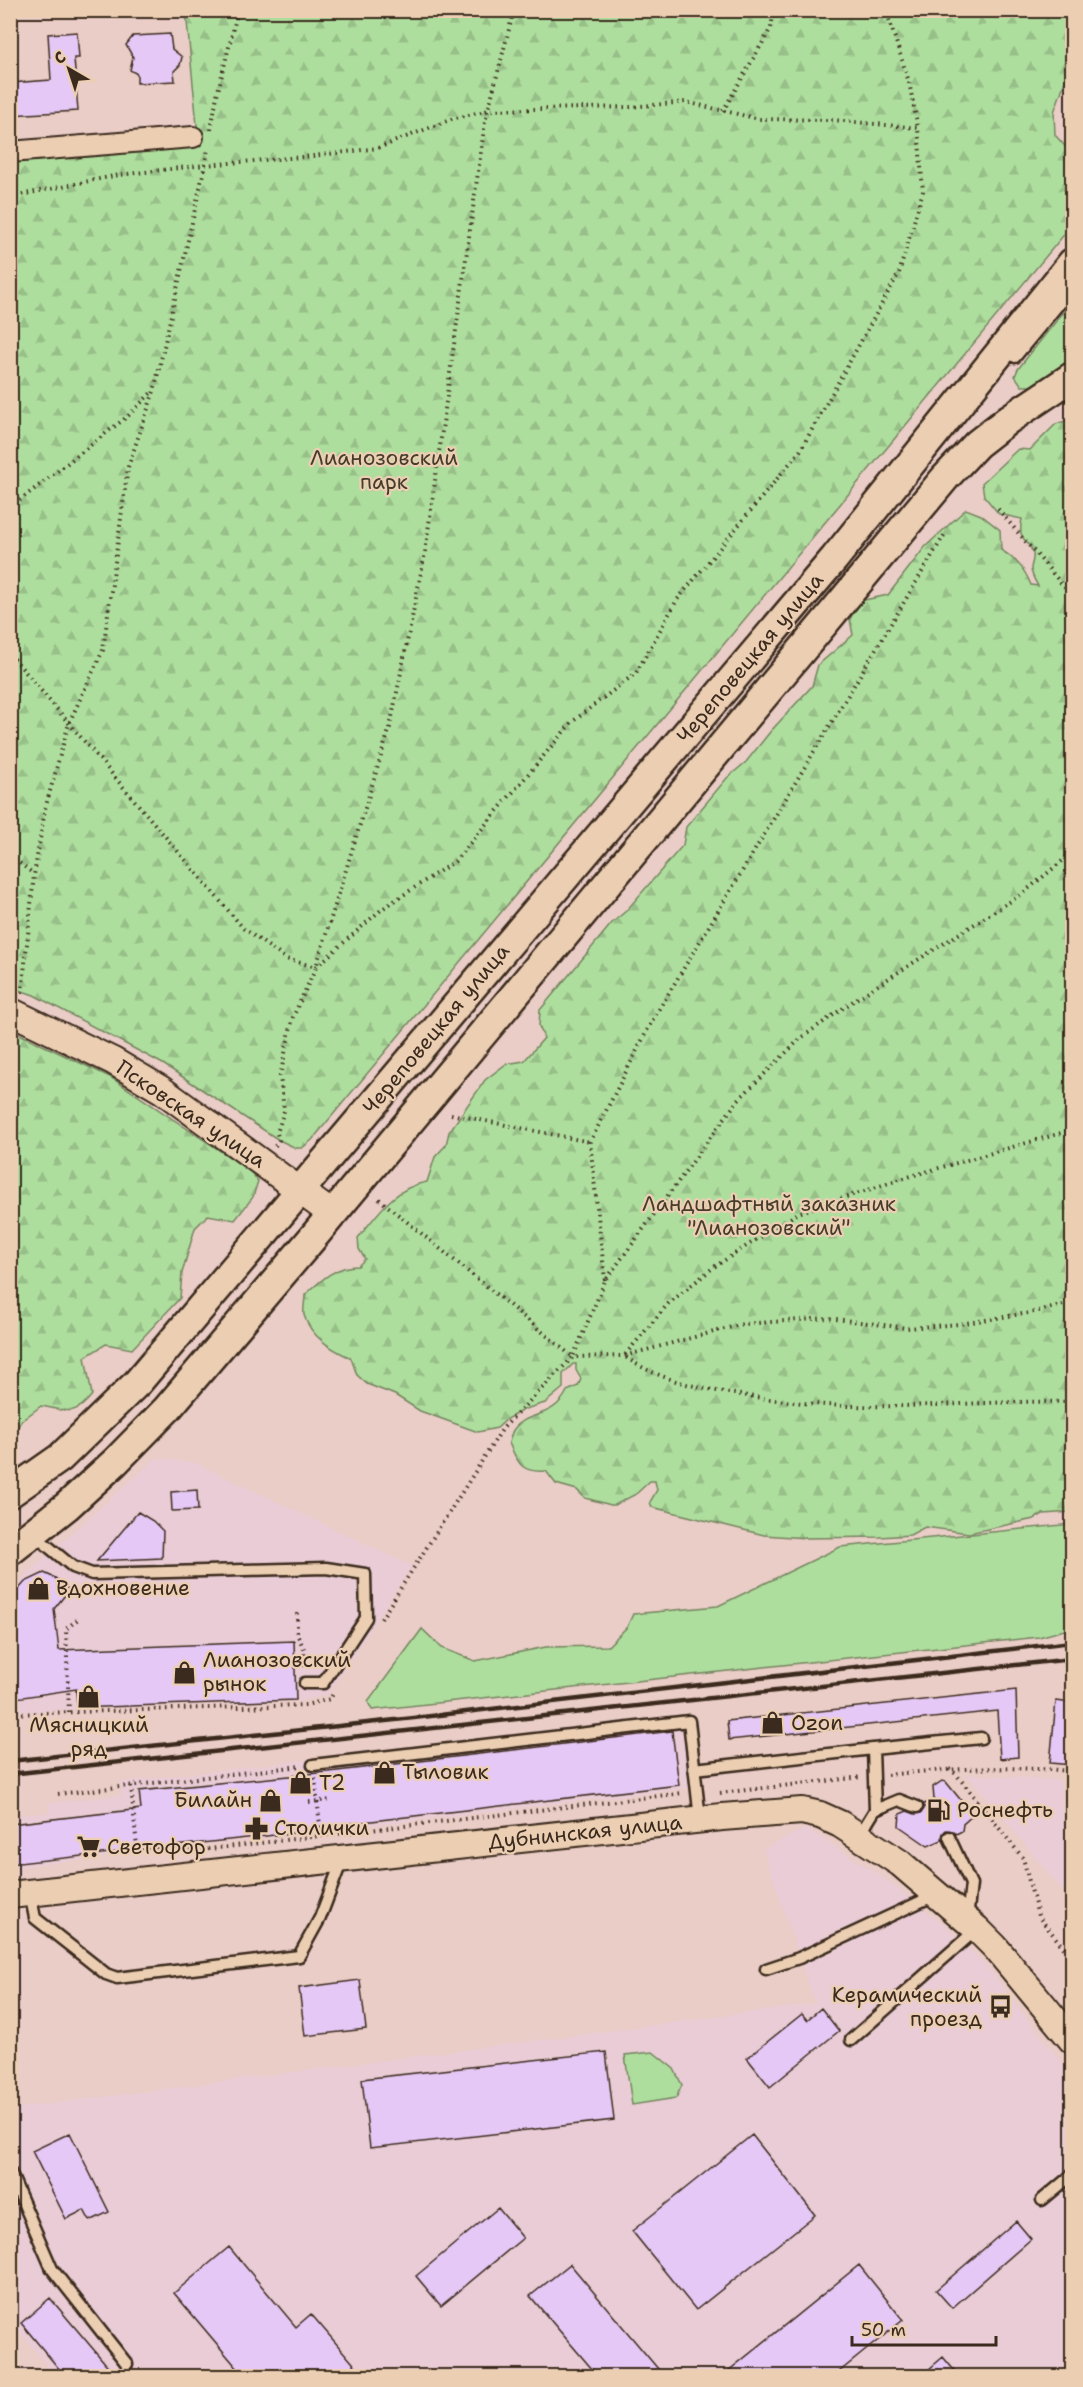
<svg xmlns="http://www.w3.org/2000/svg" width="1083" height="2387" viewBox="0 0 1083 2387" font-family="'Shantell Sans',sans-serif">
	<style>
		.built { fill: #e9ccd5 }
		.green { fill: #aede9e; stroke: #74845e; stroke-width: 1.5 }
		.forest { fill: url(#forest-firs); stroke: #74845e; stroke-width: 1.5 }
		.building { fill: #e6c8f6; stroke: #3b2a1e; stroke-width: 1.5 }
		.lines { fill: none; stroke-linecap: round; stroke-linejoin: round }
		.service-casing { stroke: #3b2a1e; stroke-width: 15 }
		.minor-casing { stroke: #3b2a1e; stroke-width: 24 }
		.tertiary-casing { stroke: #3b2a1e; stroke-width: 30 }
		.secondary-casing { stroke: #3b2a1e; stroke-width: 33 }
		.path { stroke: #3b2a1e; stroke-width: 4; stroke-dasharray: 1.5 4.5; stroke-linecap: butt }
		.service { stroke: #eccfb3; stroke-width: 10 }
		.minor { stroke: #eccfb3; stroke-width: 20 }
		.tertiary { stroke: #eccfb3; stroke-width: 26 }
		.secondary { stroke: #eccfb3; stroke-width: 28 }
		.rail { stroke: #3b2a1e; stroke-width: 4.5 }
		.labels { text-anchor: middle; stroke-width: 4.5; stroke-linejoin: round; paint-order: stroke }
		.park-label { font-size: 21px; fill: #463c2b; stroke: #eccfb3 }
		.street-label { font-size: 21px; fill: #3b2a1e; stroke: #eccfb3 }
		.poi-label { font-size: 21px; fill: #3b2a1e; stroke: #eccfb3; text-anchor: start }
	</style>
	<defs>
		<pattern id="forest-firs" width="22" height="20" patternUnits="userSpaceOnUse" patternTransform="scale(1.5)"><rect width="22" height="20" fill="#aede9e"/><path d="M5 1l3.5 6h-7zM16 11l3.5 6h-7z" fill="#97bf88"/></pattern>
	</defs>
	<rect width="100%" height="100%" fill="#eacdc7"/>
	<filter id="ink" filterUnits="userSpaceOnUse"><feTurbulence type="fractalNoise" baseFrequency=".0167" numOctaves="2"/><feDisplacementMap in="SourceGraphic" scale="12" xChannelSelector="R" yChannelSelector="G"/><feConvolveMatrix kernelMatrix="1 2 1 2 8 2 1 2 1" color-interpolation-filters="sRGB"/></filter>
	<g filter="url(#ink)">
		<path class="built" d="M156 1458 196 1463 412 1566 328 1694 302 1701 11 1712 10 1593 25 1575Z
			M681 1715 690 1788 11 1868 10 1816 49 1812 48 1803 122 1795 121 1782Z
			M967 1774 1072 1781V1902Z
			M806 1828 880 1875 944 1924 987 1967 1072 2075V2376H55L11 2321 10 2109 815 2004 763 1849Z"/>
		<path class="green" d="M1072 301V359L1031 386H1022L1015 376 1018 369Z
			M1072 1524V1628L1039 1637 372 1710 368 1702 422 1629 442 1648 475 1661 546 1647 608 1646 627 1627 633 1614 718 1606 840 1547Z
			M653 2052 674 2069 682 2085 676 2098 632 2105 625 2055Z"/>
		<path class="forest" d="M186 11H1072V62L1054 112 1055 135 1072 154V225L312 1140 302 1148H296L279 1140 163 1064 34 995 11 987V163L199 146Z
			M1072 419V1512L1043 1514 1034 1519 969 1533 925 1527 910 1535 880 1537 806 1538 764 1535 652 1507 650 1502 657 1490 655 1481H650L636 1494 615 1505H611L585 1498 577 1490 556 1484 546 1471C521 1473 518 1463 509 1443 510 1439 511 1433 514 1429 527 1411 554 1419 567 1391L578 1386 581 1379 576 1370V1364H573L563 1374V1388L545 1403 525 1409 508 1418 497 1428 478 1432 420 1411 395 1395 367 1384 357 1375 351 1358C331 1349 311 1337 304 1315 303 1309 305 1301 305 1295 321 1280 335 1266 358 1266L365 1259 359 1249 358 1238C377 1215 394 1187 427 1182L435 1157 446 1145 449 1132 485 1080 506 1064 524 1061 544 1038 539 1026 540 1010 612 923 626 911 683 845 686 827 727 778 746 762 770 732 812 686 818 665 853 635 850 619 860 601 888 595 925 547 966 509 981 515 1000 530 1001 550C1017 560 1024 568 1031 585L1038 586C1035 581 1031 573 1031 568 1032 562 1034 559 1033 553 1028 537 1017 543 1022 519L999 514 984 496 982 483 1018 449 1030 450 1056 424Z
			M11 1030 110 1077 250 1171 258 1181 253 1197 235 1220 208 1215 195 1228 182 1273 180 1298 132 1349 106 1344 85 1357 92 1395C74 1418 66 1410 41 1406L21 1421 11 1440Z"/>
		<path class="building" d="M77 32 79 58H74L78 111 10 115V83L51 80 48 34Z
			M170 34 172 49 182 57 180 65 174 71 175 81 137 83V74L130 70 133 57 126 45 133 36Z
			M197 1490 198 1510 172 1511 171 1492Z
			M138 1512 153 1521 163 1531 162 1558 97 1561Z
			M44 1573 55 1578 69 1590 54 1609 59 1650 294 1641 296 1700 77 1708 76 1689 10 1699V1599L25 1582Z
			M1016 1690 1018 1757 1000 1759 997 1711 729 1740 727 1721Z
			M1056 1701 1072 1703V1765L1050 1763Z
			M672 1731 679 1785 312 1828V1831L10 1864V1824L141 1809 139 1791 329 1772Z
			M942 1781 946 1782 973 1815 963 1824 962 1831 956 1834 953 1831 946 1830 943 1833 942 1840 928 1846 899 1826 900 1814 907 1811 915 1814 921 1813 924 1809V1804L934 1800 933 1787Z
			M360 1980 366 2029 305 2036 299 1988Z
			M821 2008 839 2031 770 2087 747 2058 802 2014 807 2020Z
			M606 2052 614 2120 370 2148 362 2079Z
			M70 2133 109 2212 90 2221 84 2210 66 2219 32 2151Z
			M752 2135 815 2215 696 2310 632 2231Z
			M498 2208 523 2238 441 2306 416 2276Z
			M1016 2221 1031 2239 952 2308 936 2290Z
			M229 2247 296 2327 311 2314 364 2376H244L174 2293Z
			M570 2264 664 2376H598L530 2296Z
			M859 2265 903 2320 834 2376H722Z
			M50 2298 116 2376H65L21 2323Z
			M943 2357 959 2376H921Z"/>
		<g class="lines">
			<defs>
				<path id="service" d="M1015 357 1072 288
					M33 1534 73 1567 92 1574 326 1568 365 1574 366 1618 323 1683H305
					M873 1749 981 1738
					M313 1765 689 1721 700 1819
					M694 1769 873 1749 875 1810
					M859 1836 875 1810 899 1800 917 1807
					M949 1837 971 1884 967 1919
					M30 1893 35 1918 106 1974 117 1978 299 1956 320 1918 342 1860
					M766 1969 799 1958 935 1895
					M851 2040 977 1929
					M10 2172 52 2269 127 2364
					M1042 2200 1072 2175"/>
				<path id="minor" d="M10 152 193 137"/>
				<path id="tertiary" d="M10 1011 113 1061 162 1090 332 1214
					M10 1895 722 1817 802 1811 820 1815 840 1824 900 1863 977 1929 995 1947 1072 2040"/>
				<path id="secondary" d="M10 1493 60 1458 138 1382 834 559 1072 263
					M10 1551 67 1506 115 1462 167 1409 310 1241 945 478 977 444 1009 419 1072 377"/>
			</defs>
			<use href="#service" class="service-casing"/>
			<use href="#minor" class="minor-casing"/>
			<use href="#tertiary" class="tertiary-casing"/>
			<use href="#secondary" class="secondary-casing"/>
			<path class="path" d="M723 111 771 28 774 10
				M211 130 217 95 238 10
				M10 197 119 175 205 165 208 149
				M10 508 128 416 153 391
				M998 509 1072 596
				M10 654 244 929 286 959 316 967 382 909 455 861 572 722 636 673 677 600 800 451 899 273 923 191 918 128
				M10 856 34 874
				M22 993 34 875 45 809 69 723 103 650 128 467 154 391 205 165 313 156 378 148 452 119 489 110 630 107 686 102 759 119 833 120 918 128 909 82 886 10
				M451 1114 590 1142
				M1072 1130 904 1178 798 1213 714 1267 668 1304 624 1356C656 1379 697 1388 735 1394 773 1400 811 1405 849 1406 923 1408 998 1400 1072 1402
				M275 1146 279 1140 277 1133 284 1111 280 1076 293 1017 316 967 390 727 425 553 485 122 514 10
				M379 1199 573 1357 605 1281 738 1100 801 1038 856 999 1022 894 1072 853
				M605 1280 590 1142 652 1021 945 534
				M297 1613V1634L304 1649 305 1671
				M381 1619 503 1428 573 1357 624 1356 743 1324 828 1318 907 1328 960 1324 1034 1312 1072 1303
				M69 1712 66 1629 78 1619
				M10 1714 306 1705 330 1699 333 1694
				M949 1769 956 1774 1023 1858 1038 1916 1072 1958
				M887 1775C950 1768 1010 1766 1072 1771
				M315 1778 321 1835
				M131 1786 138 1857
				M720 1793 862 1777
				M58 1794 301 1766
				M309 1802 332 1800
				M184 1852 683 1793
				M10 1924 21 1921"/>
			<use href="#service" class="service"/>
			<use href="#minor" class="minor"/>
			<use href="#tertiary" class="tertiary"/>
			<use href="#secondary" class="secondary"/>
			<path class="rail" d="M10 1761 414 1718 1072 1642
				M10 1774 1072 1659"/>
		</g>
	</g>
	<defs>
		<symbol id="shop-bare" viewBox="-9 -9 18 18"><path d="M-5-2.5h2.3a2.7 3.5 0 0 1 5.4 0H5L5.5 6h-11ZM-1.5-2.5h3a1.5 2.3 0 0 0-3 0Z" fill="#3b2a1e" stroke="#eccfb3" stroke-width="2.5" paint-order="stroke"/></symbol>
		<symbol id="fuel-bare" viewBox="-9 -9 18 18"><path d="M-5.5-6h7V0h2V4h1.3V-2.5L3-4.5l.8-.8L6-3V5H2.5V1h-1V6h-7ZM-4.2-4.7v3.2H.2V-4.7Z" fill="#3b2a1e" stroke="#eccfb3" stroke-width="2.5" paint-order="stroke"/></symbol>
		<symbol id="pharmacy-bare" viewBox="-9 -9 18 18"><path d="M-2-6h4v4h4v4h-4v4h-4v-4h-4v-4h4Z" fill="#3b2a1e" stroke="#eccfb3" stroke-width="2.5" paint-order="stroke"/></symbol>
		<symbol id="supermarket-bare" viewBox="-9 -9 18 18"><path d="M-6-5.5h2.5l.6 2H6L4.5 2H-2.5L-4.4-4H-6ZM-1.5 3.2a1.3 1.3 0 1 0 .1 0ZM3 3.2a1.3 1.3 0 1 0 .1 0Z" fill="#3b2a1e" stroke="#eccfb3" stroke-width="2.5" paint-order="stroke"/></symbol>
		<symbol id="bus-bare" viewBox="-9 -9 18 18"><path d="M-5-6H5V4H4V6H2V4H-2V6H-4V4H-5ZM-3.5-4V0h7V-4ZM-3.5 1.2v1.5H-2V1.2ZM2 1.2v1.5H3.5V1.2Z" fill="#3b2a1e" stroke="#eccfb3" stroke-width="2.5" paint-order="stroke"/></symbol>
	</defs>
	<g fill-rule="evenodd">
		<use href="#shop-bare" x="22" y="1572" width="33" height="33"/>
		<use href="#shop-bare" x="168" y="1656" width="33" height="33"/>
		<use href="#shop-bare" x="72" y="1680" width="33" height="33"/>
		<use href="#shop-bare" x="756" y="1706" width="33" height="33"/>
		<use href="#shop-bare" x="368" y="1756" width="33" height="33"/>
		<use href="#shop-bare" x="284" y="1766" width="33" height="33"/>
		<use href="#shop-bare" x="254" y="1784" width="33" height="33"/>
		<use href="#fuel-bare" x="922" y="1794" width="33" height="33"/>
		<use href="#pharmacy-bare" x="240" y="1812" width="33" height="33"/>
		<use href="#supermarket-bare" x="72" y="1830" width="33" height="33"/>
		<use href="#bus-bare" x="984" y="1990" width="33" height="33"/>
	</g>
	<g class="labels">
		<g class="park-label">
			<text x="384" y="465">Лианозовский<tspan x="384" dy="24">парк</tspan></text>
			<text x="769" y="1211">Ландшафтный заказник<tspan x="769" dy="24">"Лианозовский"</tspan></text>
		</g>
		<g class="street-label">
			<text transform="translate(750 658) rotate(-50)" y="7">Череповецкая улица</text>
			<text transform="translate(436 1029) rotate(-50)" y="7">Череповецкая улица</text>
			<text transform="translate(191 1114) rotate(34)" y="7">Псковская улица</text>
			<text transform="translate(585 1832) rotate(-6)" y="7">Дубнинская улица</text>
		</g>
		<g class="poi-label">
			<text x="56" y="1595">Вдохновение</text>
			<text x="203" y="1667">Лианозовский<tspan x="203" dy="24">рынок</tspan></text>
			<text x="791" y="1730">Ozon</text>
			<text x="89" y="1732" text-anchor="middle">Мясницкий<tspan x="89" dy="24">ряд</tspan></text>
			<text x="402" y="1779">Тыловик</text>
			<text x="319" y="1790">T2</text>
			<text x="252" y="1807" text-anchor="end">Билайн</text>
			<text x="957" y="1817">Роснефть</text>
			<text x="274" y="1835">Столички</text>
			<text x="107" y="1854">Светофор</text>
			<text x="982" y="2002" text-anchor="end">Керамический<tspan x="982" dy="24">проезд</tspan></text>
		</g>
	</g>
	<rect width="1083" height="2387" fill="none" stroke="#eccfb3" stroke-width="36"/>
	<rect x="18" y="18" width="1047" height="2351" fill="none" stroke="#3b2a1e" stroke-width="2" filter="url(#ink)"/>
	<g transform="translate(69 69) rotate(321)" stroke="#eccfb3" stroke-width="4.5" paint-order="stroke">
	<path d="M0-4.5L10 22L0 15L-10 22Z" fill="#3b2a1e"/>
	<text y="-9" font-size="16" font-weight="bold" text-anchor="middle" fill="#3b2a1e">С</text>
	</g>
	<path d="M852 2336v9h144v-9" fill="none" stroke="#3b2a1e" stroke-width="3"/>
	<text x="861" y="2336" font-size="18" fill="#3b2a1e" stroke="#eccfb3" stroke-width="4.5" paint-order="stroke">50 m</text>
</svg>
